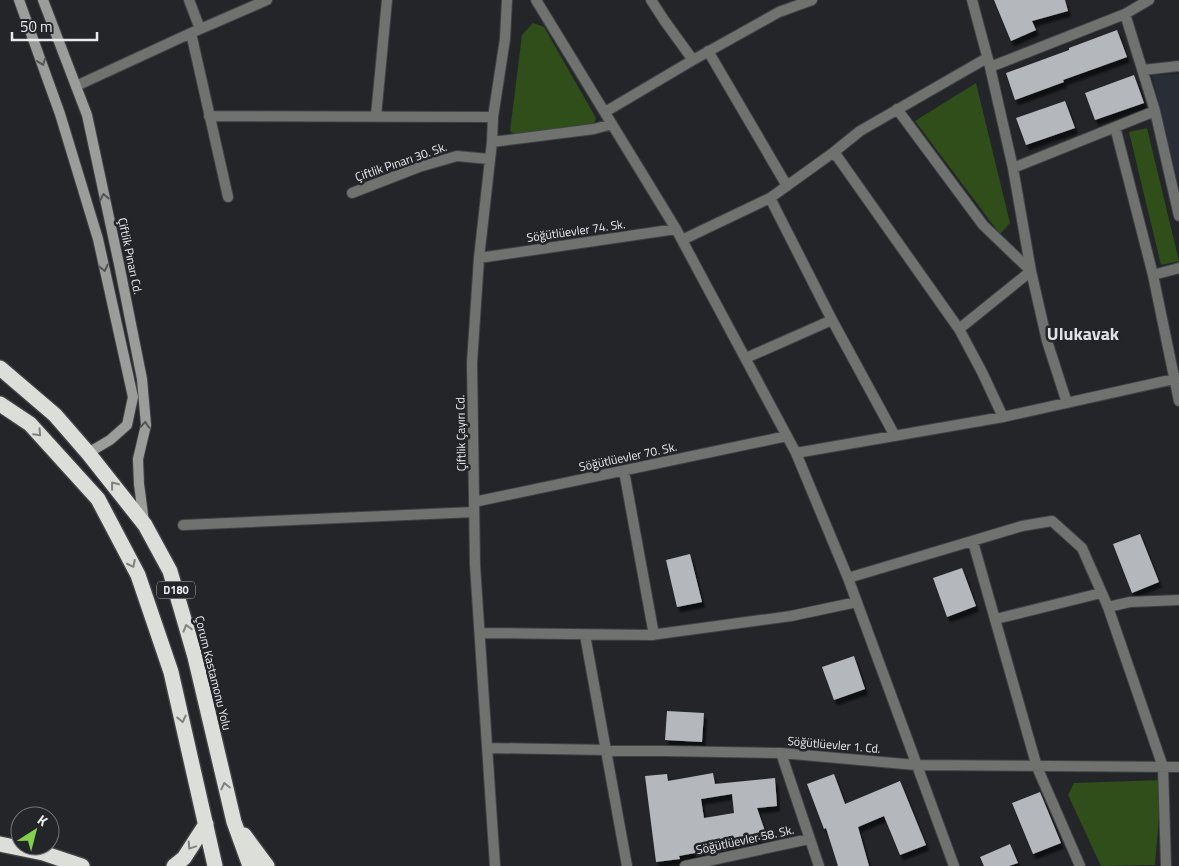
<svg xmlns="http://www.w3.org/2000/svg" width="1179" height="866" viewBox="0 0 1179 866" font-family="'Titillium Web',sans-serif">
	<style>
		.built { fill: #282d36 }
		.green { fill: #2f4e19 }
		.building { fill: #b4b7bc; fill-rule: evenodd; filter: url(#shadow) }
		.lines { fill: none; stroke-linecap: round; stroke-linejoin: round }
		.street-casing { stroke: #3f4145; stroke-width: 12 }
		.secondary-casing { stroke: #3f4145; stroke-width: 12 }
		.highway-casing { stroke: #3f4145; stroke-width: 18 }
		.street { stroke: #707270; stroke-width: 10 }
		.secondary { stroke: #9b9d9a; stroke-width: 10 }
		.highway { stroke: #dbded9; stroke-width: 15 }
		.oneway { stroke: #535556 }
		.oneway2 { stroke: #7f8281 }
		.labels { text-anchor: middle; stroke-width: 5; stroke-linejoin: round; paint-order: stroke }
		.shield { fill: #232529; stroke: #aeb0b3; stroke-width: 1 }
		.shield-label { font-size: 11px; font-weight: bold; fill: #eaebee }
		.street-label { font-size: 12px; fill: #eaebee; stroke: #232529 }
		.district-label { font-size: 18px; font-weight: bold; fill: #dee1e7; stroke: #232529 }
	</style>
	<defs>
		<filter id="shadow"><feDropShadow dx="3" dy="5.5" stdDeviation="1" flood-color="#0009"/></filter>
	</defs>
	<rect width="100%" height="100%" fill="#232529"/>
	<path class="built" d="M1179 74V186L1152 75Z"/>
	<path class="green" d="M533 23 544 27 596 118 593 126 518 137 510 131 522 35Z
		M976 83 1010 223 1000 234 915 121Z
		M1147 128 1179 261 1161 265 1129 132Z
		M1162 780 1155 865 1101 866 1068 795 1074 783Z"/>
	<path class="building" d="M994 0H1065L1068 11 1032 21 1036 30 1011 41Z
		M1117 30 1127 57 1063 80 1064 82 1015 100 1006 73 1069 50V48Z
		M1134 75 1144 103 1095 120 1085 93Z
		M1065 101 1075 128 1026 145 1016 118Z
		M1140 534 1159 582 1132 593 1113 544Z
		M690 554 702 602 677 607 666 560Z
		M962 568 976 606 947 617 933 578Z
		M854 656 865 689 834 700 822 667Z
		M667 711 704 713 702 742 665 740Z
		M713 773 715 784 775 778 777 806 757 808 767 837 753 842 679 856 680 859 656 862 645 776 667 774 668 781ZM732 794 734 813 704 818 701 799Z
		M834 774 845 804 900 781 926 845 900 855 884 816 858 827 869 866H838L826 828 824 829 807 784Z
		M1040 792 1061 843 1033 854 1012 803Z
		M1010 844 1018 863 1009 866H984L980 857Z"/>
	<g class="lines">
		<defs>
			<path id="street" d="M189 0 200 29
				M536 0 676 229 796 453 848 578 954 866
				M651 0 664 20 693 60
				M972 0 990 67 1013 168 1031 271 1047 341 1067 403
				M1125 14 1155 111 1179 216
				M191 33 228 197
				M708 51 787 186
				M990 67 1125 14 1149 0
				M1143 70 1179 66
				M76 86 191 33 267 0
				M897 109 983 225 1031 271
				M605 112 693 60 779 12 812 0
				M209 116 493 117
				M376 116 387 0
				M1115 127 1153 275 1179 401
				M492 142 594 129 612 124
				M834 152 959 329 982 372 1003 417
				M1013 168 1155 111
				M352 193 419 167 457 156 489 159
				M770 198 832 320 895 436
				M682 240 770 198 834 152 860 131 987 58
				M479 258 676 229
				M1153 275 1179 268
				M959 329 1031 271
				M746 358 832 320
				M796 453 1003 417 1179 378
				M624 471 654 635
				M474 502 787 436
				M183 525 474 512
				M973 542 1037 767 1080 866
				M848 578 1022 526 1052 521 1082 548 1108 607 1163 767 1166 866
				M1108 607 1130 602 1179 600
				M996 619 1101 593
				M480 633 651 635 791 616 857 602
				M585 635 627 866
				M487 748 781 753 916 765 1179 767
				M781 753 819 866
				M495 866 475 565 472 363 479 258 492 142 493 117 505 39 507 0
				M685 866 809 839"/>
			<path id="secondary" d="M19 0 60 114 98 239 133 397 127 425 110 440 88 453
				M43 0 87 115 119 264 142 379 146 425 138 459 139 484 144 522"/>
			<path id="highway" d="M0 368 55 415 88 453 145 525 170 571 195 657 234 822 250 866
				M0 404 30 424 98 499 138 575 171 672 215 866
				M244 835 267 866
				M0 844 43 853 82 866
				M174 866 184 858 206 824"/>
		</defs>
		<use href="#street" class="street-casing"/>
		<use href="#secondary" class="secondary-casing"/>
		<use href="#highway" class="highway-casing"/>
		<use href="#street" class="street"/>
		<use href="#secondary" class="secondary"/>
		<use href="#highway" class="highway"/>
	</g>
	<defs><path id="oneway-chevron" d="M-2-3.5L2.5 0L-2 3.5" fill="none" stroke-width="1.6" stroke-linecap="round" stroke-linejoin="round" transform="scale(1.25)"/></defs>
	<g class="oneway">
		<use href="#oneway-chevron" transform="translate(42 62) rotate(70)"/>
		<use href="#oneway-chevron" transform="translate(104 197) rotate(-102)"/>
		<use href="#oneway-chevron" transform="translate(104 268) rotate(77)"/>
		<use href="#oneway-chevron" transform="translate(145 425) rotate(-86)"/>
	</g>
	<g class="oneway2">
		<use href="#oneway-chevron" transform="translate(38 433) rotate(47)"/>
		<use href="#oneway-chevron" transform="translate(114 485) rotate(-128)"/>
		<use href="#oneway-chevron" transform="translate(132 564) rotate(63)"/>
		<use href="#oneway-chevron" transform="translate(187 628) rotate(-106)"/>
		<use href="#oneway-chevron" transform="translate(182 719) rotate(77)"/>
		<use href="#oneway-chevron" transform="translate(225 786) rotate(-103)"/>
		<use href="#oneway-chevron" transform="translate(191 846) rotate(124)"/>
	</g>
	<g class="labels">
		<rect class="shield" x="157" y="581.5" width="38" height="17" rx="4"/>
		<g class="shield-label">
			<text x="176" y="594">D180</text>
		</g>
		<g class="street-label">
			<text transform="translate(401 162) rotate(-19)" y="4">Çiftlik Pınarı 30. Sk.</text>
			<text transform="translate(576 231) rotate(-8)" y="4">Söğütlüevler 74. Sk.</text>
			<text transform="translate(130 256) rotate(78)" y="4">Çiftlik Pınarı Cd.</text>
			<text transform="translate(461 433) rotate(-91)" y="4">Çiftlik Çayırı Cd.</text>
			<text transform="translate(628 457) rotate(-12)" y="4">Söğütlüevler 70. Sk.</text>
			<text transform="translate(213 673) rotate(76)" y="4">Çorum Kastamonu Yolu</text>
			<text transform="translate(834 745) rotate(5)" y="4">Söğütlüevler 1. Cd.</text>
			<text transform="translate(745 840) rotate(-12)" y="4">Söğütlüevler 58. Sk.</text>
		</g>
		<g class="district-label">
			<text x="1083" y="340">Ulukavak</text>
		</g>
	</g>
	<g transform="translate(35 831) rotate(36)"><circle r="24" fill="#232529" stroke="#737478"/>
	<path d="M0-4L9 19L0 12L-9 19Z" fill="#83d04e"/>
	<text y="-8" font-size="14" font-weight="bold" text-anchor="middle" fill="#eaebee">K</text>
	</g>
	<path d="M12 32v8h85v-8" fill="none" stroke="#eaebee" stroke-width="2.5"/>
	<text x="20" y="32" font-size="15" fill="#eaebee" stroke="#232529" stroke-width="4" paint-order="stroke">50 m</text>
</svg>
